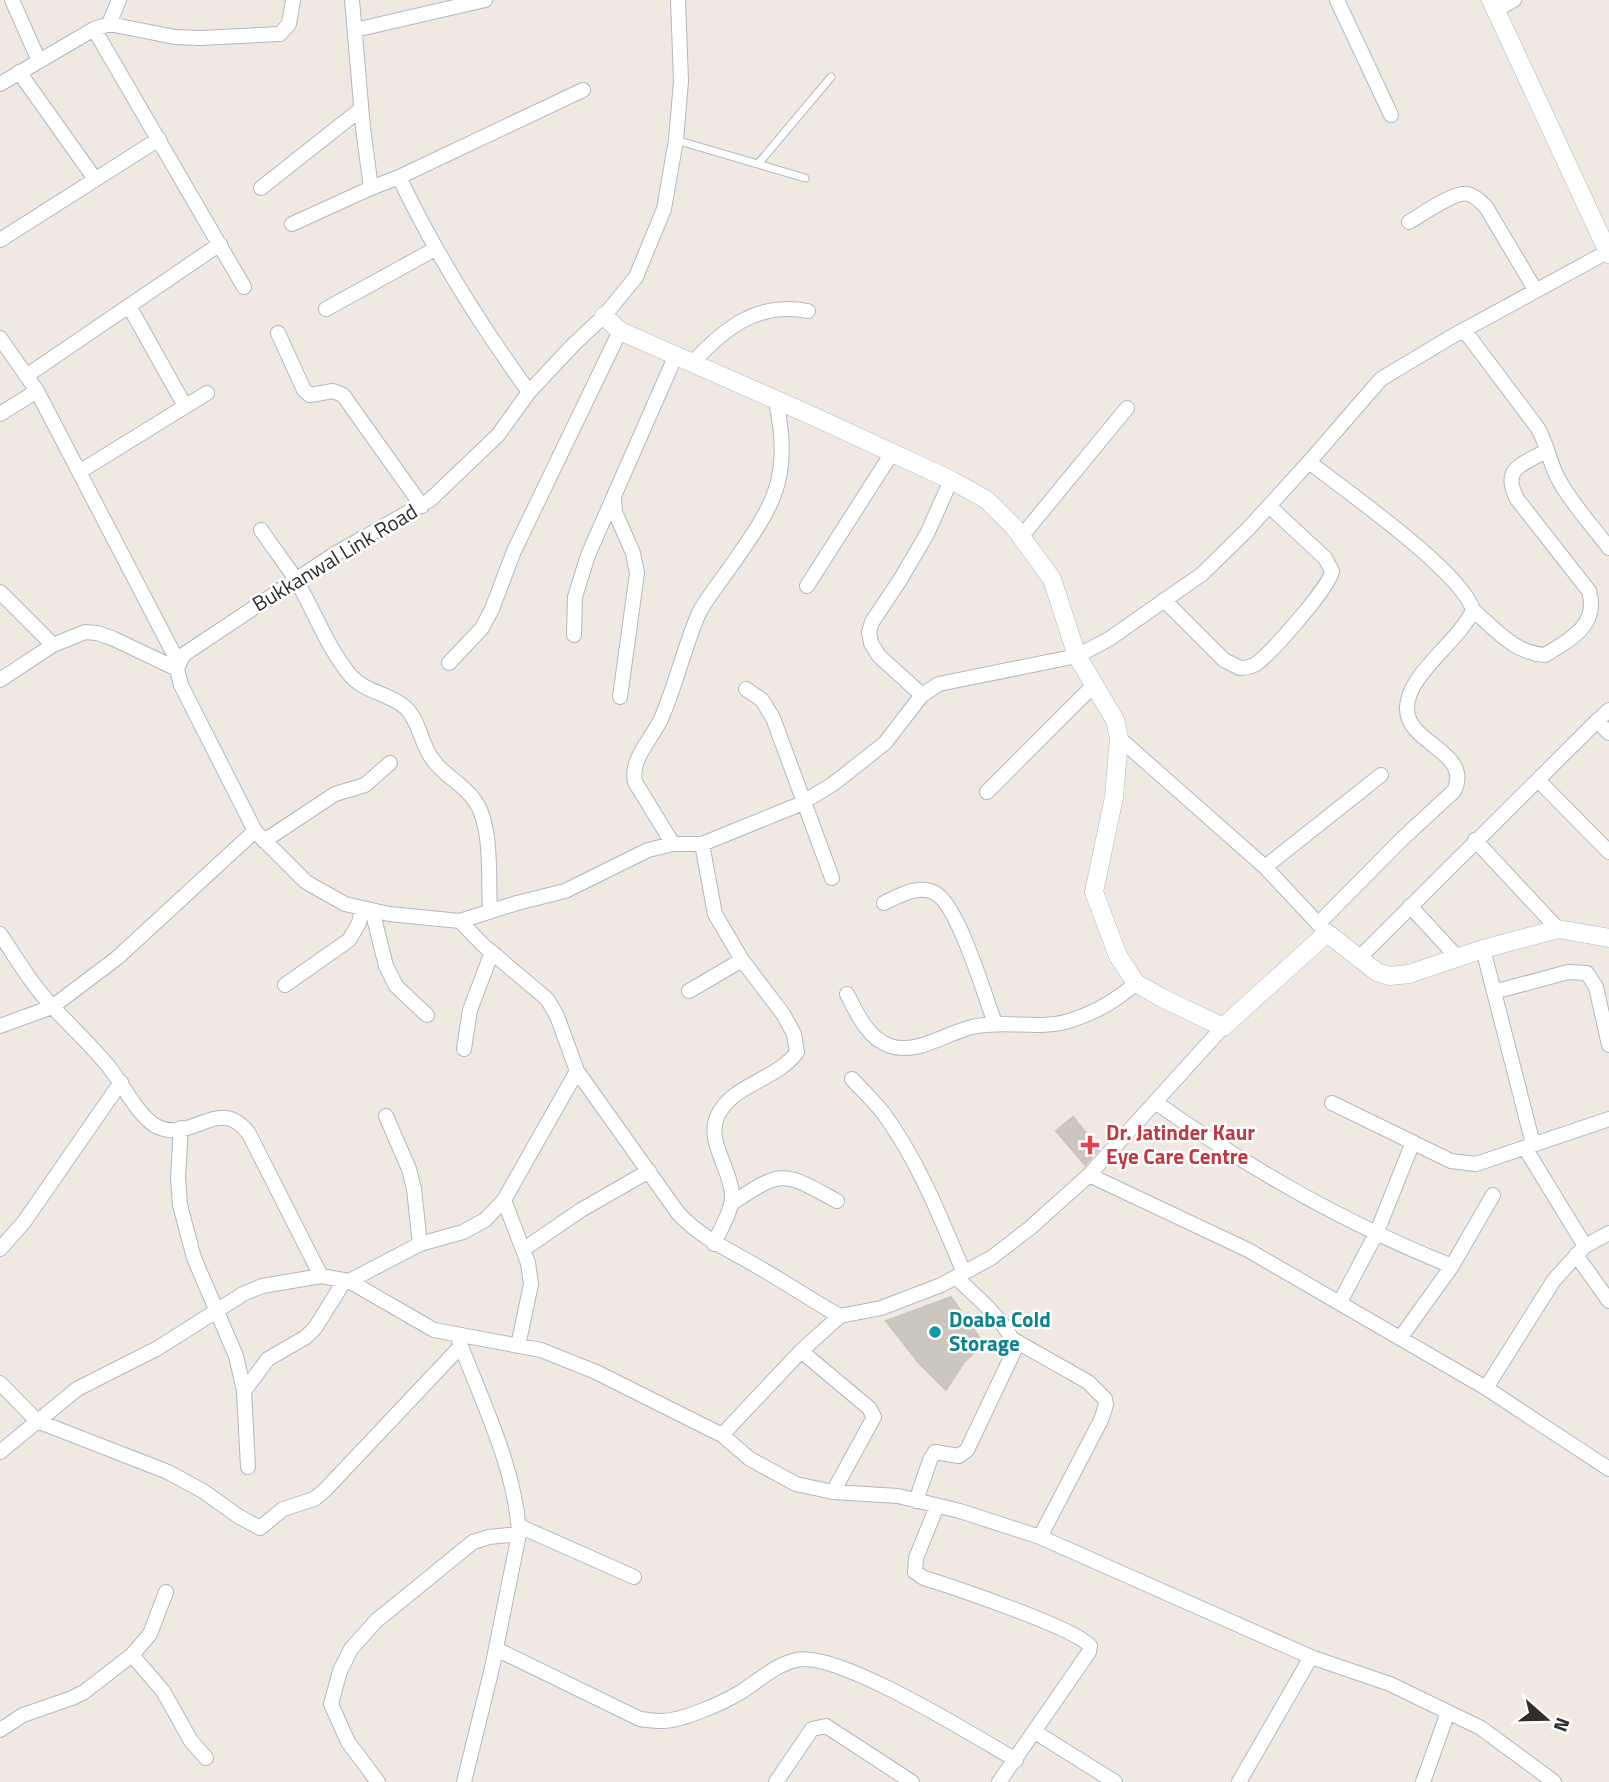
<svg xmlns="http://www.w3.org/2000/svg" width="1609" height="1782" viewBox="0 0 1609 1782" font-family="'Titillium Web',sans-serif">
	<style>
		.building { fill: #cbc7bf; stroke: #cbc5ba; stroke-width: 2 }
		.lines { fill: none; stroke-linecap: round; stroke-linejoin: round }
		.service-casing { stroke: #b4b7c1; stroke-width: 9 }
		.minor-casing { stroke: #b4b7c1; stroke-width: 16 }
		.tertiary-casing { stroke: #b4b7c1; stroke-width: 19 }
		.service { stroke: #fff; stroke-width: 7 }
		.minor { stroke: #fff; stroke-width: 14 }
		.tertiary { stroke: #fff; stroke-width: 18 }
		.health-dot { fill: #e0444e; stroke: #fff; stroke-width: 2.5 }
		.culture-dot { fill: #0f9aa8; stroke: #fff; stroke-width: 2.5 }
		.labels { text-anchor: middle; stroke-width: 5; stroke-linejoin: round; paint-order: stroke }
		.street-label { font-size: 21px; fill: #2e2e2e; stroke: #fff }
		.health-label { font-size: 21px; font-weight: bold; fill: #be3a42; stroke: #fff; text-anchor: start }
		.culture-label { font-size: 21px; font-weight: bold; fill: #0d838f; stroke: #fff; text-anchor: start }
	</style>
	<rect width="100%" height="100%" fill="#efe9e1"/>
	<path class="building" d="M1073 1117 1099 1149 1085 1165 1056 1131Z
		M951 1297 984 1344 965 1361 946 1390 919 1363 886 1321Z"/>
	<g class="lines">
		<defs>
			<path id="service" d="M676 140 805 178
				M758 164 831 77"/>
			<path id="minor" d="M12 0 39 61
				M352 0 363 128 371 188 399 177C435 253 479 323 529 392
				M1337 0 1391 115
				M1496 10 1514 0
				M109 24 119 0
				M94 29 244 287
				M355 30 485 0
				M19 72 95 179
				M0 84 94 29 109 24 175 37 200 38 280 34 289 24 293 0
				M399 177 583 90
				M261 188 361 109
				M1409 222C1421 215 1456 190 1468 194 1476 196 1481 202 1486 207L1536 291
				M292 224 371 188
				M0 240 159 139
				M129 306 185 406
				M326 309 435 249
				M1464 330 1537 427C1548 444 1549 464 1560 482 1573 505 1593 527 1609 548
				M278 333 304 390 310 395 333 391 343 395 422 506
				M0 338 37 391 178 662
				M693 362C725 328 758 301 808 311
				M26 376 220 244
				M0 414 37 391
				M1309 462C1346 491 1461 571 1473 610 1459 642 1406 675 1407 709 1407 744 1473 752 1454 791L1403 838 1318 924
				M79 472 207 393
				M614 498 615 512 633 553 637 573 620 697
				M261 530C272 546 284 562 295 578 314 610 327 648 351 676 366 693 390 693 406 708 420 722 421 745 433 760 444 776 464 784 475 801 493 826 488 881 490 911
				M1021 537 1127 408
				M807 586 892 453
				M0 592 53 645
				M1164 600 1224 660 1240 668C1245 668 1251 667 1256 664 1271 653 1330 587 1332 571L1325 558 1269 506
				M1473 610C1495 629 1514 653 1545 655 1571 639 1599 625 1589 591L1517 499C1501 468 1522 465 1546 451
				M574 635 575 597 588 555 676 355
				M449 663 482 628 492 609 514 551 620 331
				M0 680 53 645 85 632 97 633 112 638 177 669
				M746 689 762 700 773 718 832 878
				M922 695 879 656 871 643 869 632 872 622 900 580 927 534 951 480
				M1597 721 1609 710
				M1119 738 1265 867 1325 931
				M1538 780 1609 852
				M987 792 1095 684
				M255 831 306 882 345 904 389 914 460 921 517 903 565 891 648 850 673 844H702L798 805 833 784 885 743 922 695 939 684 1077 656 1109 639 1202 574 1247 530 1309 462 1381 379 1451 337 1609 251
				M1475 840 1558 929
				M264 841 335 794 365 785 390 763
				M673 844 635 782C630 759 651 740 661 719 676 685 684 647 699 613 707 598 719 583 729 569 774 505 792 480 776 401
				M702 844 715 914 742 960 783 1014 794 1034 797 1052C777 1080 733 1084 718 1115 705 1140 731 1169 732 1194 733 1210 720 1229 714 1244
				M1265 867 1381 775
				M884 903C899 896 918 884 935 893 958 904 985 997 995 1023
				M1410 906 1457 957
				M372 910 386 966 396 986 427 1015
				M460 921 483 945 547 999 557 1016 577 1071 678 1213C702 1239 730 1250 760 1268 787 1283 812 1301 840 1316
				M0 934C17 959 33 987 54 1008 72 1028 92 1046 109 1067 122 1083 138 1116 156 1126 192 1145 219 1093 249 1134L321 1276
				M1483 949 1533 1144
				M1358 959 1597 721 1609 733
				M285 985 349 940 359 923 362 908
				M689 991 742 960
				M1494 992 1568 972 1587 973 1596 987 1609 1045
				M847 994C857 1013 867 1038 890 1046 917 1055 946 1033 972 1027 1005 1019 1040 1031 1072 1020 1097 1012 1117 1000 1136 983
				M0 1026 52 1007 117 958 255 831 181 685 177 669 183 655 333 555 430 500 498 435 529 392 575 343 604 316 636 277 664 209 676 140 681 81 678 0
				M464 1049 470 1010 492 952
				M852 1079C862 1090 875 1102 884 1114 919 1162 941 1219 964 1273
				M1155 1102C1247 1167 1348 1225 1452 1266
				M1332 1103 1451 1161 1476 1164 1609 1119
				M386 1116 409 1169 414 1189 420 1244
				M181 1128 178 1177 180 1205 194 1258 236 1356 244 1391 248 1467
				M1525 1148 1585 1246
				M1089 1175 1248 1250 1486 1388 1609 1469
				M504 1200 528 1263 531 1284 518 1346
				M731 1204C784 1168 783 1172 837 1201
				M0 1249 24 1222 121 1082
				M524 1249 581 1210 649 1171
				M1576 1255 1609 1301
				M349 1281 420 1244 463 1232 485 1220 504 1200 577 1071
				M1340 1302 1377 1232 1413 1142
				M1401 1337 1452 1266 1493 1195
				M1014 1340 1088 1382 1105 1399 1106 1405 1101 1420 1040 1537
				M459 1341C482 1401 516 1470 519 1534L492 1668 464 1782
				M801 1351 869 1408 874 1417 833 1492
				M0 1383 37 1421 168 1472 203 1491 238 1516 260 1528 283 1509 314 1499 325 1490 461 1346
				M1486 1388 1554 1280 1585 1246 1609 1233
				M244 1391 268 1359 306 1337 315 1328 345 1280
				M722 1435 750 1459 796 1484 833 1492 898 1496 960 1511 1040 1537 1311 1657 1390 1684 1481 1728 1554 1782
				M0 1452 77 1389 158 1348 243 1294 262 1286 321 1276 349 1281 434 1330 541 1350 596 1372 722 1435 801 1351 840 1316 881 1308 941 1285 991 1258 1030 1228 1089 1175 1223 1027
				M916 1501 930 1460 935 1452 959 1456 967 1450 1015 1349C1011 1325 974 1295 956 1277
				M937 1506 916 1558 915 1572 924 1578C953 1587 1075 1628 1090 1646L1089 1652 999 1782
				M519 1526 634 1577
				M496 1649 640 1719C647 1720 654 1721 661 1721 683 1721 722 1703 741 1692 758 1681 775 1665 796 1660 836 1649 976 1737 1016 1760
				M132 1655 163 1691 191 1741 206 1758
				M0 1730 23 1715 72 1698 84 1692 132 1655 150 1634 166 1592
				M1035 1732 1115 1782
				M378 1782 348 1742 331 1704 340 1671 351 1649 376 1621 473 1542 489 1537 519 1534
				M776 1782 812 1729 826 1726 912 1782
				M1239 1782 1311 1657
				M1423 1782 1448 1712"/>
			<path id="tertiary" d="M1491 0 1609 254
				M604 316 620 331 817 418 951 480 987 500 1014 527 1052 579 1077 656 1115 720 1119 738 1114 797 1094 892 1118 956 1136 983 1162 998 1223 1027 1327 933 1377 972 1389 976 1409 974 1483 949 1558 929 1609 938"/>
		</defs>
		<use href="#service" class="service-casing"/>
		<use href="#minor" class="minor-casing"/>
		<use href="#tertiary" class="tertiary-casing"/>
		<use href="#service" class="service"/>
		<use href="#minor" class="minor"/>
		<use href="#tertiary" class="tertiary"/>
	</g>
	<path class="health-dot" d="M1086.5 1134.5h7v7h7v7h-7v7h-7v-7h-7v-7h7z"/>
	<circle class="culture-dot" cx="935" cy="1332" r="7"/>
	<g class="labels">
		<g class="street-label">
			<text transform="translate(335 558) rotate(-31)" y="7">Bukkanwal Link Road</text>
		</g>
		<g class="health-label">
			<text x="1106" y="1140">Dr. Jatinder Kaur<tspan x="1106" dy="24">Eye Care Centre</tspan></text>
		</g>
		<g class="culture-label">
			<text x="949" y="1327">Doaba Cold<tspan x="949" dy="24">Storage</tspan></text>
		</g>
	</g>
	<g transform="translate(1546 1719) rotate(110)" stroke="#ffffff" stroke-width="5" paint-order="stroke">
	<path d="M0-5L12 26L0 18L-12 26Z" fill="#2e2e2e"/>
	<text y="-10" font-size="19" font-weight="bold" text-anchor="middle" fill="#2e2e2e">N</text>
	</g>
</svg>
